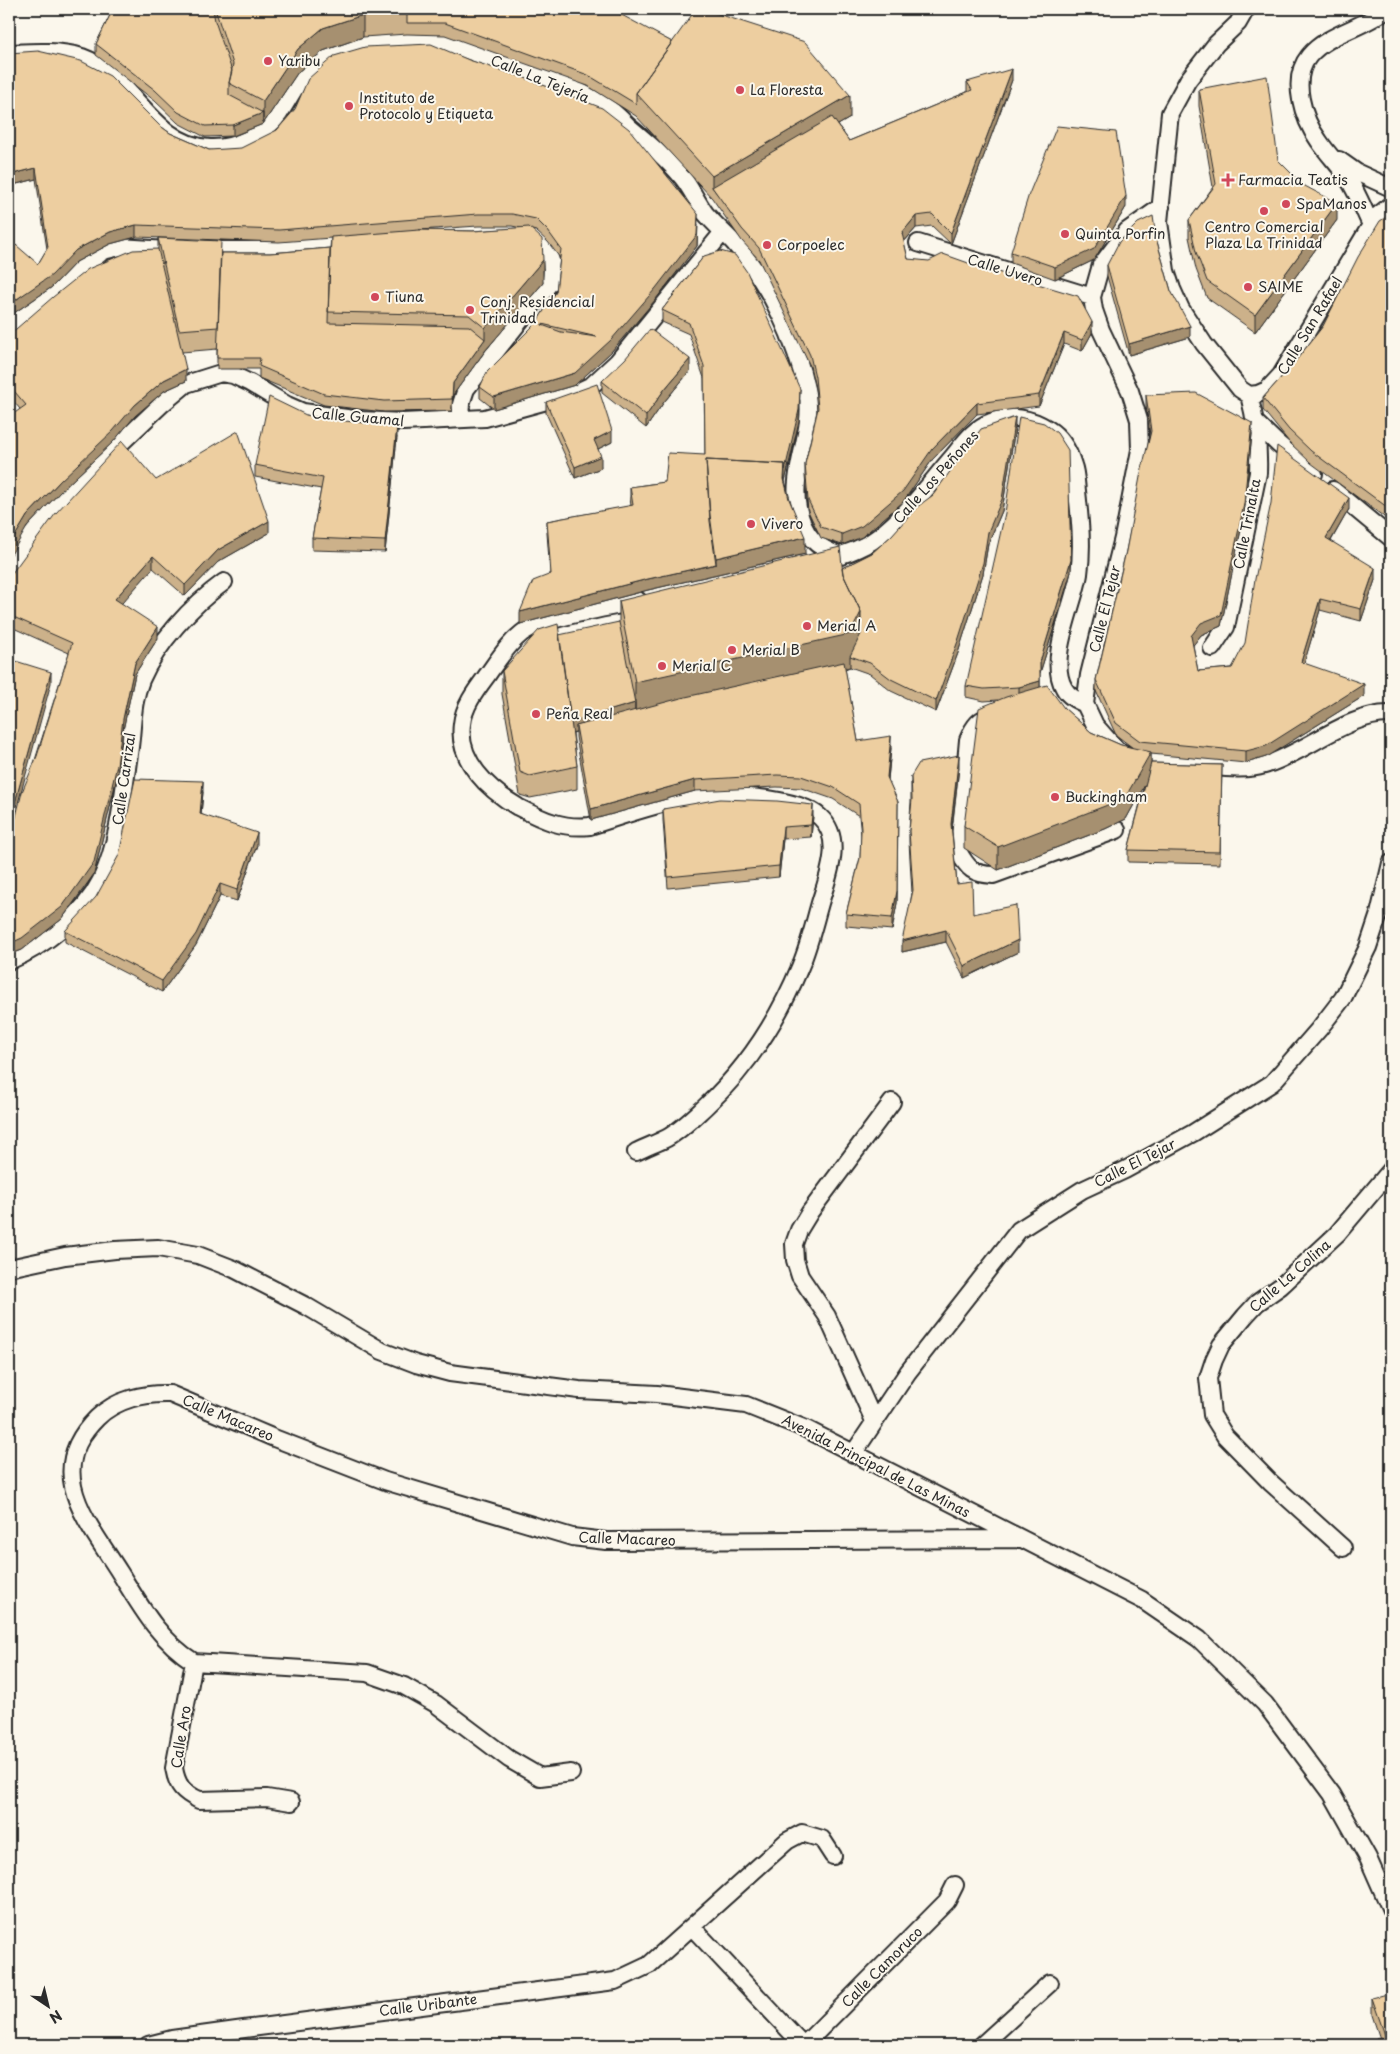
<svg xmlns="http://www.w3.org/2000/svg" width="1400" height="2054" viewBox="0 0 1400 2054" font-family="'Playpen Sans',sans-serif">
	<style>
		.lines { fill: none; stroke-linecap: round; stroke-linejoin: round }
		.street-casing { stroke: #2b2b2b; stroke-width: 20 }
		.street { stroke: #fbf7ec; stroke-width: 16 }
		.wall { fill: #ccb18a; stroke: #2b2b2b; fill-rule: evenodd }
		.shaded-wall { fill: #a69070; stroke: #2b2b2b }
		.building { fill: #edcea0; stroke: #2b2b2b; fill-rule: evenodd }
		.poi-dot { fill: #d1495b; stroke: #fbf7ec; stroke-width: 2 }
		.labels { text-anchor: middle; stroke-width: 4; stroke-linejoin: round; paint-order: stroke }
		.poi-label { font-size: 14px; fill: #2b2b2b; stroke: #fbf7ec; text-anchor: start }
		.street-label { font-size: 14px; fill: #2b2b2b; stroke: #fbf7ec }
	</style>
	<rect width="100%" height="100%" fill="#fbf7ec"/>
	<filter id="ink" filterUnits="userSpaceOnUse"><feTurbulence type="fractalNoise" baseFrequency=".02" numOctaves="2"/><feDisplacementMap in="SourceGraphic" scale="10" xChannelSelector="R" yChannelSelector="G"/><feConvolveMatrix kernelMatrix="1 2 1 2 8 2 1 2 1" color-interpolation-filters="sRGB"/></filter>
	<g filter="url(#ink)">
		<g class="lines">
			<defs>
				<path id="street" d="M1246 9 1238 23 1216 44 1188 80 1170 113 1159 222 1166 271 1172 289 1181 309 1204 344 1240 389 1249 395 1258 394 1267 390 1281 375 1371 225 1377 216 1391 205
					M9 53C32 52 60 50 82 57 133 75 152 146 210 148 235 149 264 135 279 114 292 95 300 74 319 60 344 42 402 36 432 40 453 43 477 55 497 61 533 72 573 85 605 106 614 111 621 119 628 126 647 142 666 158 682 177 691 188 697 202 705 213 714 224 726 234 735 244 770 285 796 340 807 393 815 432 790 469 798 508 804 536 815 547 841 556
					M1339 160 1356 172 1391 188
					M1161 207 1127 231 1101 265 1092 297 1094 310 1101 330 1130 391 1139 420 1140 450 1123 538 1089 675 1085 704 1095 725 1117 750 1139 761C1158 763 1178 763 1197 765 1219 767 1243 772 1265 765 1305 753 1350 712 1391 714
					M1371 225C1363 208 1356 189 1345 174 1337 163 1327 153 1319 141 1303 119 1290 79 1309 56 1328 33 1364 28 1387 9
					M918 243 1092 297
					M9 328 103 251 120 247 167 250H268L351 240
					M460 418 461 404 466 389 550 283C556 260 548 243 524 235
					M1256 423 1278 444 1314 474
					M1333 490 1391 538
					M819 561C839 556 861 550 878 537 906 516 927 487 950 460 962 446 973 428 991 422 1010 414 1031 418 1048 429 1061 437 1069 452 1073 465 1076 473 1076 483 1077 491 1080 519 1083 547 1079 574 1074 605 1047 659 1064 688 1068 696 1076 700 1085 704
					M9 570 25 543 61 500 162 404 186 384 221 373 233 375 250 383 287 405 303 412 361 420 403 422 485 418 561 397 577 392 592 385 617 362 723 232
					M1212 648 1226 627 1258 473C1259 446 1256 421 1249 395
					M995 713C979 719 974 725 968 740L958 851C968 869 973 874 993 875L1117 830
					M9 961C45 946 83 916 101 880 119 844 124 787 130 747 133 724 132 702 141 680 157 643 192 605 224 582
					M636 1152C646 1147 657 1143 667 1138 681 1130 693 1118 705 1107 747 1068 778 1020 800 967 809 946 814 924 820 903 828 876 844 839 820 817 799 797 717 792 688 798 655 804 622 816 590 826 562 829 543 820 518 807 489 790 457 761 462 724 464 705 477 689 488 674 498 660 508 644 522 633 543 617 611 608 639 601
					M9 1268 65 1256 115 1250 158 1248 198 1255 234 1269 306 1306 382 1351 416 1364 450 1373 579 1390 657 1394 746 1405 806 1429 1142 1600 1199 1639 1265 1704 1332 1794 1368 1858 1391 1910
					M874 1421 827 1316 800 1276 795 1260 794 1244 799 1230 810 1212 892 1102
					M853 1454 908 1372 1019 1230 1082 1190 1125 1170 1193 1133 1272 1083 1319 1029 1343 998 1368 947 1379 914 1391 863
					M1343 1548 1270 1482 1225 1436 1212 1415 1208 1378 1214 1360 1221 1345 1245 1316 1257 1303 1281 1286 1337 1234 1391 1170
					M194 1662 174 1768C177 1786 183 1792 199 1800L267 1798 291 1802
					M571 1773 540 1777 509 1759 436 1704 404 1686 367 1673 194 1662C159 1640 141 1607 120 1573 88 1522 42 1472 97 1418 116 1399 145 1393 170 1394L274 1438 385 1481 572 1537 606 1541 1021 1539
					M692 1927 803 2045
					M148 2045 172 2039 244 2029 615 1981 649 1965 787 1841 802 1833 822 1839 833 1856
					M804 2045 947 1901 955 1885
					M982 2045 1050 1983"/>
			</defs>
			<use href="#street" class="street-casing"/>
			<use href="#street" class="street"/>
		</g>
		<path class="wall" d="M113 9H606L672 42 850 118 838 125 849 141 967 92V82L1012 80 951 244 932 226 916 228 904 242 908 259 1092 333 1082 351 1064 344 1039 406 977 414 932 460 903 502 862 537 842 545 821 538 808 511 805 476V464L817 411 815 388 810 366 759 260 742 241 712 198 636 116 588 86 445 35 407 34 363 37 323 51 298 72 263 124 233 136 205 137 178 123 155 101 96 55V44Z
			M9 53 159 125 170 133 209 150 698 225 697 246 656 299 611 352 575 385 494 409 480 398V387L536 323 556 292 560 258 548 242 536 231 532 230 543 283 485 351 453 395 452 411 384 412 324 405 259 378V369H217V349L182 352 186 381 164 391 135 416 113 442 60 492 27 527 20 409 9 396V335L158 249V238L221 253H270L330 248 331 238 279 242 136 237 110 244 76 262 52 287 14 313 9 317V252L38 264 47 249 36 179 9 186ZM478 226H512L521 228 473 231 419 230Z
			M1199 89 1278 160 1337 220 1255 332 1207 298 1196 269 1189 237V220L1213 187 1199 106Z
			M1126 207 1094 260 1055 279 1011 263V252Z
			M1391 214V522L1311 463 1289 442 1263 410V398L1294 363 1323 326Z
			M1156 238 1171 291 1190 337 1129 355 1107 276V265Z
			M704 256 800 400 799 421 785 481 805 554 648 590 520 624 550 574 547 533V521L631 506 630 498V487L665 482 705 455 704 378 689 334 662 322V310Z
			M690 371 664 402 646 428 602 393V381Z
			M1146 395 1252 434 1244 515 1221 626 1201 635 1193 645 1198 671 1232 668 1349 509 1331 541 1375 580 1361 621 1320 610 1304 663 1364 696 1266 757 1246 763 1151 754V763L1222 765 1220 864 1128 862V850L1145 784 1126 819 1105 829 998 870 964 848V826L998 700 984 701 966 697V686L1071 572 1040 673V687L1091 732 1121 745 1133 748 1116 735 1096 691V680L1126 551 1150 435 1146 406Z
			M546 402 612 442 598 449 601 468 575 478 546 413Z
			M306 415 397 437 385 552 312 550V538L321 489 255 477V465Z
			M1015 428 1002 511 988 544 983 574 958 653 936 712 891 691 870 674 850 667 845 669 858 741 891 748 888 780 898 802 897 903 892 930 846 926V914L860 858 861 836 859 816 833 799 801 788 777 787 695 791 591 820 576 737V732L573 733 577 766V789L530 798 520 795 502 694V671L619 622V601L842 568 872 553 891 536 933 495Z
			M156 480 269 533 218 562 185 596 153 568 121 603 158 638 135 674 123 730 117 777 94 874 62 919 22 950 9 955V842L69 653 9 626V582Z
			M959 767 952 831 957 884 973 914 1018 952 964 978 946 942 902 952 912 893 909 842V831L911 802V776Z
			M203 792 201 814 257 845 237 901 220 896 196 945 162 992 65 942V931Z
			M663 809 813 816 811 837 783 839 779 877 668 888 663 820Z
			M1372 1998 1391 2045 1380 2039 1372 2015Z"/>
		<path class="shaded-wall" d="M363 15V37L323 51 298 72 263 124V101L298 49 323 28Z
			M1012 69V80L951 244V233Z
			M850 95V118L718 195 712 187V176Z
			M263 113V124L233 136V125Z
			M36 168V179L9 186V175Z
			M1126 196V207L1094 260 1055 279V267Z
			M1337 203V220L1255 332V315Z
			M698 214 697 246 656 299 611 352 575 385 494 409V397L575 373Z
			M916 216V228L902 244V233Z
			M136 225V237L110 244 76 262 52 287 14 313 9 317V306L76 250 110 232Z
			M543 260V283L485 351 453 395 452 411 453 383 485 339V328Z
			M1092 322V333L1082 351V340Z
			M1190 326V337L1129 355V344Z
			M1064 333V344L1039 406V395Z
			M690 359V371L664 402 646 428V416L664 390Z
			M186 369V381L164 391 135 416 113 442 60 492 27 527 9 558V546L27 516 60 481 135 405 164 380Z
			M800 389 799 421 785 481 784 496 785 464Z
			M977 403V414L932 460 903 502 862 537 842 545V534L932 449Z
			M1015 417V428L1002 511 988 544 983 574 958 653 936 712V701L988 532Z
			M1252 423V434L1244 515 1221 626 1201 635 1191 648V636Z
			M397 426V437L385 552V541Z
			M612 431V442L594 451V440Z
			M601 456V468L575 478V467Z
			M1349 498V509L1326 549V538Z
			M269 521V533L218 562 185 596V585L218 550Z
			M805 537V554L648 590 520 624V612L648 579 716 564V558Z
			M153 556V568L115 611V599Z
			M1071 560V572L1040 673V662Z
			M1375 568V580L1361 621V609Z
			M1320 599V610L1301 674V662Z
			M861 612V646L850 656V667L635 715V682Z
			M158 627V638L135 674 123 730 117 777 94 874 62 919 22 950 9 955V944L123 719 135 663Z
			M51 672V683L9 836V824Z
			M1040 681V692L1019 698V687Z
			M1364 684V696L1266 757 1246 763V751Z
			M635 703V715L576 726V732L569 733V722Z
			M891 736V748L887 789V777Z
			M1151 752V774L1126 819 1105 829 998 870V847Z
			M959 755V767L951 836V824Z
			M695 780V791L591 820V809Z
			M203 781V792L200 826V814Z
			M813 805V816L811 837V825Z
			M783 827V839L779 877V866Z
			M257 833V845L237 901V890Z
			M220 884V896L196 945 162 992V981Z
			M897 891V903L892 930V918Z
			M946 930V942L902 952V941Z
			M1018 940V952L964 978V966Z"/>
		<path class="building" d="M113 9H213L215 21 232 71 229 83V95L263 113 233 125 205 126 178 112 155 90 96 44Z
			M215 9H407V12L363 15 323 28 298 49 263 101 229 83 233 64Z
			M407 9H606L618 13 672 42 636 93V104L588 75 445 23H407Z
			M696 9H703L805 42 850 95 712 176 636 93Z
			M431 44 469 60 525 78 602 108 629 129 698 214 697 235 656 288 611 340 575 373 494 397 480 387 487 372 536 323 556 292 561 249 548 231 536 219 512 214H478L279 230 136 225 110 232 76 250 52 275 14 301 9 306V252L16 245 38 264 48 247 36 168 9 175V53L38 51 81 61 110 76 159 125 170 133 209 150 241 148 277 130 295 109 308 79 334 56 365 47ZM542 324 597 337 561 332 542 325Z
			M1012 69 951 233 932 214 916 216 902 233 908 259 929 261 943 254 974 265 1078 296 1092 322 1082 340 1064 333 1039 395 977 403 932 449 903 491 862 526 842 534 821 527 808 500 805 464 818 408 815 377 810 355 759 248 742 229 712 187 832 117 849 141 972 90 967 82Z
			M1267 76 1278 160 1303 185 1337 203 1255 315 1207 281 1196 252 1189 220 1216 184 1199 89Z
			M1057 126 1116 132 1126 196 1094 249 1055 267 1011 252 1029 194Z
			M1391 214V510L1311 451 1289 430 1263 398 1294 363 1323 326 1358 257 1380 221Z
			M1153 216 1156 238 1171 291 1190 326 1129 344 1107 265 1119 242 1138 223Z
			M529 227 542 239 543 260 485 328 469 315 328 312 331 237 419 230 473 231Z
			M158 238 221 241 218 327 179 330Z
			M330 248 328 323 469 326 485 339 453 383 452 399 384 401 324 394 259 366 260 358H217L221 253H270Z
			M158 249 186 369 164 380 135 405 113 431 60 481 27 516 9 546V417L26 405 9 385V335L53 297 88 269 133 250Z
			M720 251 735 255 747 272 800 389 799 410 785 470V464L706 460 710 521 716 564 648 579 520 612 533 581 551 574 547 521 633 505 630 487 665 482 668 453 705 455 704 366 689 323 662 310 704 256Z
			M650 329 690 359 664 390 646 416 602 381 625 359Z
			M597 384 612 431 594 440 601 456 575 467 546 402Z
			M1196 393 1252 423 1244 504 1221 615 1201 623 1191 636 1198 671 1232 668 1245 643 1255 579 1271 503 1277 446 1349 498 1326 538 1375 568 1361 609 1320 599 1301 662 1364 684 1266 746 1246 751 1140 741 1116 723 1096 680 1126 551 1140 477 1151 431 1146 395Z
			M269 397 306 415 334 420 397 426 385 541 312 538 323 478 255 465Z
			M1015 417 1002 499 988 532 983 563 958 641 936 701 891 679 870 663 850 656 861 634V612L843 574 842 568 872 553 891 536 917 507 933 495 981 429Z
			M1019 417 1044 423 1057 433 1068 450 1071 560 1040 662V681L1019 687 984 689 966 686 1005 513Z
			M238 431 269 521 218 550 185 585 153 556 115 599 158 627 135 663 123 719 117 765 94 862 62 907 22 938 9 944V842L13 829 22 792 37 756 72 643 9 615V582L12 573 56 513 122 441 156 480Z
			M706 460 785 464 784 479 789 499 805 537 716 558 710 515Z
			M840 547 843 574 861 612 850 634 635 682 619 601Z
			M619 622 635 703 571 722 559 635Z
			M558 624 577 766 530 776 520 772 502 671 539 630Z
			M9 659 51 672 9 824Z
			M844 662 858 741 891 736 887 777 898 802 897 891 892 918 846 914 860 858 861 829 859 804 833 787 801 776 777 775 695 780 591 809 576 726 681 698Z
			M1047 685 1064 708 1091 732 1121 745 1151 752 1126 796 1105 806 998 847 964 826 979 708 1006 697Z
			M959 755 951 824 957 884 972 882 973 914 1016 905 1018 940 964 966 946 930 902 941 913 890 909 831 912 799 911 776 919 763Z
			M1151 763 1222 765 1220 852 1128 850Z
			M135 779 203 781 200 814 257 833 237 890 220 884 196 934 162 981 65 931 96 897 119 855Z
			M720 799 777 801 813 805 811 825 783 827 779 866 668 877 663 809Z
			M1391 1993V2045H1376V2039L1386 2038 1372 1998Z"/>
	</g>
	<g class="poi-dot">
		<circle cx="268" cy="61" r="5"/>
		<circle cx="740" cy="90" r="5"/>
		<circle cx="349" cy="106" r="5"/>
		<path d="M1225.5 172.5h5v5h5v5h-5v5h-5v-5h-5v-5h5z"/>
		<circle cx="1286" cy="204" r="5"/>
		<circle cx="1264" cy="211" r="5"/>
		<circle cx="1065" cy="234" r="5"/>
		<circle cx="767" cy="245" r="5"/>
		<circle cx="1248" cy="287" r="5"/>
		<circle cx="375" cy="297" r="5"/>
		<circle cx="470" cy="310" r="5"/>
		<circle cx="751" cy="524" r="5"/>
		<circle cx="807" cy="626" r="5"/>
		<circle cx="732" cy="650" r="5"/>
		<circle cx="662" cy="666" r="5"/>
		<circle cx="536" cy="714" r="5"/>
		<circle cx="1055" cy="797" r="5"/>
	</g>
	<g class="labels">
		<g class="poi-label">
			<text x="278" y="66">Yaribu</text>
			<text x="750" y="95">La Floresta</text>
			<text x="359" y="103">Instituto de<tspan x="359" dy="16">Protocolo y Etiqueta</tspan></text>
			<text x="1238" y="185">Farmacia Teatis</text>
			<text x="1296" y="209">SpaManos</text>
			<text x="1264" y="232" text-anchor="middle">Centro Comercial<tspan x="1264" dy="16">Plaza La Trinidad</tspan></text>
			<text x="1075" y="239">Quinta Porfin</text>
			<text x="777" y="250">Corpoelec</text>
			<text x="1258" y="292">SAIME</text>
			<text x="385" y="302">Tiuna</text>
			<text x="480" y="307">Conj. Residencial<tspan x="480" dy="16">Trinidad</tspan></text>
			<text x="761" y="529">Vivero</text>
			<text x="817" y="631">Merial A</text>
			<text x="742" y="655">Merial B</text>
			<text x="672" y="671">Merial C</text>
			<text x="546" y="719">Peña Real</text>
			<text x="1065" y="802">Buckingham</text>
		</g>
		<g class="street-label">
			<text transform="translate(540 79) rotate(22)" y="5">Calle La Tejería</text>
			<text transform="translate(1005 270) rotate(17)" y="5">Calle Uvero</text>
			<text transform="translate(1310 326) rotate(-59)" y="5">Calle San Rafael</text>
			<text transform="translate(358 417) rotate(5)" y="5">Calle Guamal</text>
			<text transform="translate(936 477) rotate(-48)" y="5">Calle Los Peñones</text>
			<text transform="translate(1247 524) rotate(-79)" y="5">Calle Trinalta</text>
			<text transform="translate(1105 609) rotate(-76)" y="5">Calle El Tejar</text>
			<text transform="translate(124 779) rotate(-82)" y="5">Calle Carrizal</text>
			<text transform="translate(1135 1163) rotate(-27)" y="5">Calle El Tejar</text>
			<text transform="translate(1290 1276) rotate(-41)" y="5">Calle La Colina</text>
			<text transform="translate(228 1418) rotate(23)" y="5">Calle Macareo</text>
			<text transform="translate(876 1466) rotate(27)" y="5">Avenida Principal de Las Minas</text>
			<text transform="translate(627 1539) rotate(2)" y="5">Calle Macareo</text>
			<text transform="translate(181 1737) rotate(-81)" y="5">Calle Aro</text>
			<text transform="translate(882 1967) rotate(-45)" y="5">Calle Camoruco</text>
			<text transform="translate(428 2005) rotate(-7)" y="5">Calle Uribante</text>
		</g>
	</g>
	<rect width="1400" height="2054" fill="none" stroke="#fbf7ec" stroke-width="30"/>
	<rect x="15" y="15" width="1370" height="2024" fill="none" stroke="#2b2b2b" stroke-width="2" filter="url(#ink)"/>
	<g transform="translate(48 2006) rotate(145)" stroke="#fbf7ec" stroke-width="4" paint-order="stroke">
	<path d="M0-4L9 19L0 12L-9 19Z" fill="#2b2b2b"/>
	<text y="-8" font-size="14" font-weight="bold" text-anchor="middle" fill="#2b2b2b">N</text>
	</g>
</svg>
